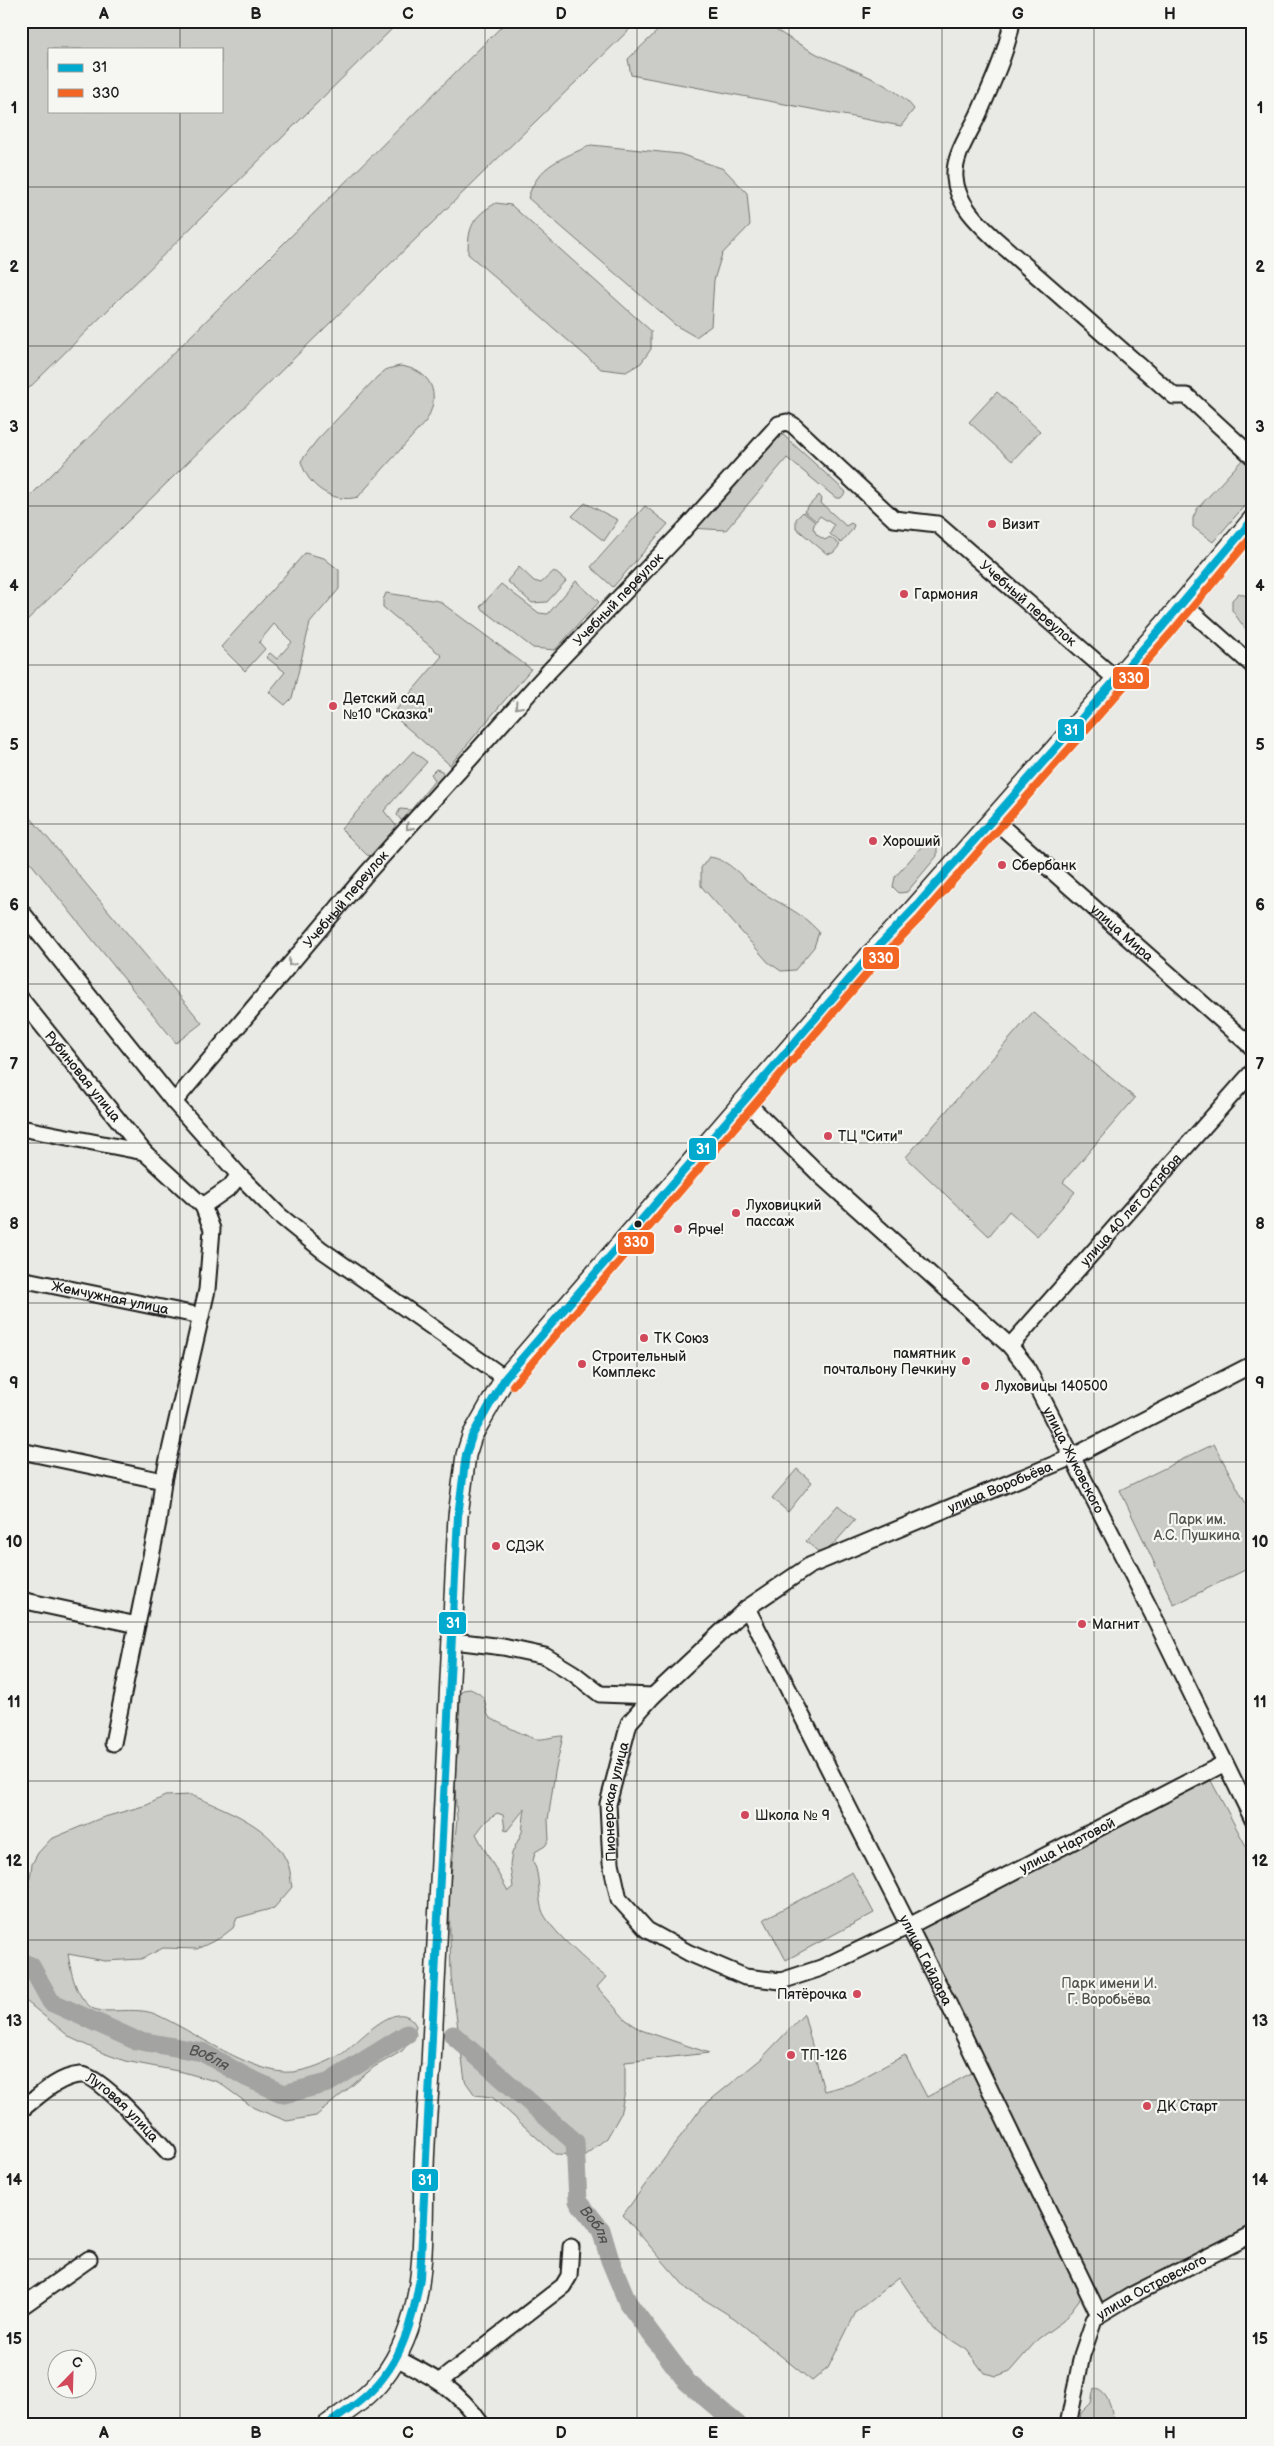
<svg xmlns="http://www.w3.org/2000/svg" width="1274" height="2446" viewBox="0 0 1274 2446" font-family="'Balsamiq Sans',sans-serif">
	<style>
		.green { fill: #cbcbc7; stroke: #747472; fill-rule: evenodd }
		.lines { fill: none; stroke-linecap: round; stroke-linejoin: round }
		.river { stroke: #a3a3a1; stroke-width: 19 }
		.minor-casing { stroke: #1c1c1c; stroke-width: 19 }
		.major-casing { stroke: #1c1c1c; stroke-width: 22 }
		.minor { stroke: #f6f6f2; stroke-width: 15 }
		.major { stroke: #f6f6f2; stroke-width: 19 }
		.bus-1-casing { stroke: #f6f6f2; stroke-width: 11 }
		.bus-2-casing { stroke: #f6f6f2; stroke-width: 11 }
		.bus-1 { stroke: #00a9ce; stroke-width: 8 }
		.bus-2 { stroke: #f26522; stroke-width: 8 }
		.oneway { stroke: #949492 }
		.grid { fill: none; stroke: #1c1c1c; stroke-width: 1; stroke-opacity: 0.55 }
		.poi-dot { fill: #d1495b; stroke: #f6f6f2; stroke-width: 2 }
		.bus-dot { fill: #1c1c1c; stroke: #f6f6f2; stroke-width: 2 }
		.labels { text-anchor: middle; stroke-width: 4.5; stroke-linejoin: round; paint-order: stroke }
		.poi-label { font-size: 14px; fill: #1c1c1c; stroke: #f6f6f2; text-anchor: start }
		.street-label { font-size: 14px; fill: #1c1c1c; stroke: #f6f6f2 }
		.park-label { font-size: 14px; fill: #51514f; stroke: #f6f6f2 }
		.water-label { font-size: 15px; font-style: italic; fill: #525251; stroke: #f6f6f2 }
		.line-badge { stroke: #f6f6f2; stroke-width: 2 }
		.badge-label { font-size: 14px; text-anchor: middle; font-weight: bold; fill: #fff }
		.neatline { fill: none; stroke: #1c1c1c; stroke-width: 2 }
		.grid-label { font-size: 16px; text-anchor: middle; font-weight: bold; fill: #1c1c1c }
	</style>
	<rect width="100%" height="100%" fill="#e9e9e5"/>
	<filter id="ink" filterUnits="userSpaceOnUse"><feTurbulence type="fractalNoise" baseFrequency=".02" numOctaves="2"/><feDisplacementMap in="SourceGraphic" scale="10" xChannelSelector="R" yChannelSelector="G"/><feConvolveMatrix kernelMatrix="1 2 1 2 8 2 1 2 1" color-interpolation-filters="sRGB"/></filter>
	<g filter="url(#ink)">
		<path class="green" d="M21 21H400L21 396ZM49 49H221V111H49Z
			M507 21H638L21 626V505Z
			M668 21H772L773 28C787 37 802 46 817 54 846 68 895 83 914 109L901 126 631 75 628 59Z
			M591 145 680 154 724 169 747 193 750 225 722 254 714 280 711 326 696 337 675 325 528 198C538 164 562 159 591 145Z
			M496 203 511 205 651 331V349L641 363 626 372 601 369 468 254C468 227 472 217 496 203Z
			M400 366C431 370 442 394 426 421L358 497C333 504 307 486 301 461L317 440 377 377 387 369Z
			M997 392 1040 431 1012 461 969 422Z
			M780 432 846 492 841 498H836L787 458 726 530 689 528Z
			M1243 459 1253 463V496L1213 542 1193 527V518L1197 509Z
			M819 495 822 499 821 503 846 526 851 523 854 525 852 530 841 543 830 534 834 525 820 516 816 521 804 511Z
			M585 503 618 520 604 541 572 516Z
			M645 506 668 524 613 587 591 567Z
			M803 512 815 522 813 528 817 535 825 540 830 537 840 545 833 553 827 554 796 528V519Z
			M305 553 324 558 339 570V589L310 623 292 698 285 705 269 692 285 672 266 657 270 653 277 659 292 642 274 624 259 642 265 649 245 671 221 647Z
			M519 567 534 581 541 583 554 571 566 581 547 602 532 603 507 581Z
			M576 581 599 602 555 650 533 648 480 607 501 584 539 613 548 614Z
			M386 593 439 601 531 669 450 765 396 718V710L442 656 383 607V600Z
			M1239 593 1253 599V640L1232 610V600Z
			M413 751 427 762 384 811 398 828 372 856 367 855 341 829Z
			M436 769 442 771 444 776 408 819 401 820 397 815 400 809 411 810 435 780 431 774Z
			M21 806 202 1023 176 1043 21 851Z
			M929 838 937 843V856L907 892 899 893 893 887 895 877Z
			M709 857C730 859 742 879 759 890 782 906 799 910 819 932L814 947 795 970 781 971 768 962 701 886V868Z
			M1033 1012 1135 1098 1063 1182 1075 1192 1037 1236 1009 1211 989 1236 906 1157Z
			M1214 1444 1253 1517V1566L1174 1605 1120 1490Z
			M797 1469 812 1482 788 1512 772 1498Z
			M838 1505 855 1520 823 1556 806 1541Z
			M470 1689C491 1698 482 1703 489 1717 490 1719 531 1738 535 1739 545 1740 553 1736 563 1736L555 1772 548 1820 549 1840 545 1846 535 1852 533 1861C541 1877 537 1894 542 1910 547 1927 591 1966 606 1977L597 1987 625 2019 641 2030 709 2053 625 2062V2091L620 2115 607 2138 585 2155 555 2154 492 2097 475 2095 465 2081 451 1976 449 1895 457 1819 454 1772 458 1750 460 1694 463 1690ZM525 1808 522 1832 512 1853 510 1865 513 1887 508 1891 476 1834 486 1821 497 1813 503 1815 505 1830 507 1831Z
			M1210 1779 1253 1859V2225L1103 2304 919 1928Z
			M191 1795C227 1810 275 1827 289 1867 291 1873 290 1880 292 1887L274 1908 237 1918 233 1928 220 1938 197 1949 163 1948 141 1959 105 1961 68 1954C71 1972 75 1996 92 2008 103 2015 136 2006 155 2014 192 2030 254 2076 293 2072 309 2070 326 2063 340 2055 357 2045 399 1992 416 2026L411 2040 402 2051 374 2067 316 2116 287 2121 254 2108 218 2082 183 2072 125 2061 103 2053 71 2038 21 1997V1893L29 1886 32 1864 38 1853 51 1839 101 1818 147 1805 165 1796Z
			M852 1872 874 1913 786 1960 764 1919Z
			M804 2014 824 2091 851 2084 905 2055 927 2097 975 2071 1082 2296 1063 2321 1038 2339 1010 2371 997 2376 984 2373 967 2350 934 2329 899 2277 856 2312 828 2368 812 2381 734 2318 687 2289 623 2215 702 2107 761 2059Z
			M1094 2388C1111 2393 1110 2411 1116 2425H1079L1081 2413 1091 2403Z"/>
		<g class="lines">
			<g class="river">
				<path id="s1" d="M21 1962 31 1966 51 2002 135 2040 202 2052 246 2077 284 2094 328 2083 407 2034"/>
				<path id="s2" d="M453 2035 575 2142 578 2201 601 2230 610 2260 628 2303 687 2382 738 2425"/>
			</g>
			<defs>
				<g id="minor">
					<path d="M1012 21C1007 52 992 83 980 111 971 132 953 155 955 178 957 203 977 222 994 238L1174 396H1187L1253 457"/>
					<path d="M1182 603 1253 666"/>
					<path id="s3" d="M993 819 1253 1048"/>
					<path d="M21 911 174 1102 239 1175 279 1215 322 1250 505 1378"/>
					<path id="s4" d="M21 999 144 1152"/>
					<path id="s5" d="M745 1101 822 1177 1010 1346 1026 1366 1157 1623 1253 1820"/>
					<path id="s6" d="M174 1102 367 873 550 670 683 531 779 424 787 422 793 425 894 519 937 524 1116 679"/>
					<path d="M21 1128 144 1152 203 1206 212 1229 207 1290 163 1481 158 1522 113 1743"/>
					<path d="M203 1206 230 1187 239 1175"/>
					<path id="s7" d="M21 1279 201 1316"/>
					<path id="s8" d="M1010 1346 1253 1071"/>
					<path d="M21 1451 163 1481"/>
					<path d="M21 1600 137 1625"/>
					<path id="s9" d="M747 1608 948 2003 1099 2315"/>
					<path d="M454 1641 503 1647 545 1656 573 1673 600 1694 653 1696"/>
					<path id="s10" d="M1225 1763 909 1926 821 1968 781 1981 745 1977 689 1953 647 1930 619 1899 611 1863 608 1804 629 1723 653 1696 747 1608 809 1566 1072 1457 1253 1364"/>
					<path id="s11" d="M21 2110C39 2096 57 2077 80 2075 100 2073 153 2137 168 2152"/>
					<path d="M21 2307 89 2259"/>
					<path d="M396 2358C435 2378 456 2388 482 2425"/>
					<path d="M440 2381 563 2286 569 2276 571 2247"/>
					<path id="s12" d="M1068 2425 1082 2355 1094 2320 1099 2315 1132 2295 1253 2234"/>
				</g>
				<path id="major" d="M327 2425C346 2411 368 2398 382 2379 429 2319 422 2239 424 2167 425 2133 428 2099 431 2065L458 1516 466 1455 472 1436 505 1378 870 955 912 911 1163 626 1253 519"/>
			</defs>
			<use href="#minor" class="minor-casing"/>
			<use href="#major" class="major-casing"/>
			<use href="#minor" class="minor"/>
			<use href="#major" class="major"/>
			<defs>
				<path id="bus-1" d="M327 2425C342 2414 357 2405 370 2392 402 2362 413 2319 420 2278L458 1516 466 1455 472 1436 505 1378 870 955 912 911 1163 626 1253 519"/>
				<path id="bus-2" d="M513 1385 877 962 920 918 1171 633 1253 535"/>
			</defs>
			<use href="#bus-1" class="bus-1-casing"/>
			<use href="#bus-2" class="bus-2-casing"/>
			<use href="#bus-1" class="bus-1"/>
			<use href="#bus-2" class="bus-2"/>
		</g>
		<defs><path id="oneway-chevron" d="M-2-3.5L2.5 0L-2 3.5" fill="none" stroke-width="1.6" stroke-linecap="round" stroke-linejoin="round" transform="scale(1.25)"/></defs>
		<g class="oneway">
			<use href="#oneway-chevron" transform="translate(518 706) rotate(132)"/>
			<use href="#oneway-chevron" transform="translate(409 827) rotate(132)"/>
			<use href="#oneway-chevron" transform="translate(291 963) rotate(130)"/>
		</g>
	</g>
	<path class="grid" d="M180 21V49M332 21V2425M485 21V2425M637 21V2425M789 21V2425M942 21V2425M1094 21V2425M180 111V2425M21 187H1253M21 346H1253M21 506H1253M21 665H1253M21 824H1253M21 984H1253M21 1143H1253M21 1303H1253M21 1462H1253M21 1622H1253M21 1781H1253M21 1940H1253M21 2100H1253M21 2259H1253"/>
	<g class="poi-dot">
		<circle cx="992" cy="524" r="5"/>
		<circle cx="904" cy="594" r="5"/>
		<circle cx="333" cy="706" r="5"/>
		<circle cx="873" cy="841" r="5"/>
		<circle cx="1002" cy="865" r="5"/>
		<circle cx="828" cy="1136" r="5"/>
		<circle cx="736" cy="1213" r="5"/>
		<circle cx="678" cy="1229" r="5"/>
		<circle cx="644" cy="1338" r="5"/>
		<circle cx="966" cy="1361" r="5"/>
		<circle cx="582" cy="1364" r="5"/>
		<circle cx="985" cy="1386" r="5"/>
		<circle cx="496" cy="1546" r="5"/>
		<circle cx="1082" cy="1624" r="5"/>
		<circle cx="745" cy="1815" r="5"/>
		<circle cx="857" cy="1994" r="5"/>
		<circle cx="791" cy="2055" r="5"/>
		<circle cx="1147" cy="2106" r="5"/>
	</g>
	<circle class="bus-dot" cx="638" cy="1224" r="4.5"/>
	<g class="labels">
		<g class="poi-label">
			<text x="1002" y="529">Визит</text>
			<text x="914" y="599">Гармония</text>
			<text x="343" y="703">Детский сад<tspan x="343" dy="16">№10 "Сказка"</tspan></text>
			<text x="883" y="846">Хороший</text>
			<text x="1012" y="870">Сбербанк</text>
			<text x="838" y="1141">ТЦ "Сити"</text>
			<text x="746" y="1210">Луховицкий<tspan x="746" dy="16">пассаж</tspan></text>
			<text x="688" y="1234">Ярче!</text>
			<text x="654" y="1343">ТК Союз</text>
			<text x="956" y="1358" text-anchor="end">памятник<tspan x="956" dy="16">почтальону Печкину</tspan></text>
			<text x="592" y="1361">Строительный<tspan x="592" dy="16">Комплекс</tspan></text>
			<text x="995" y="1391">Луховицы 140500</text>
			<text x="506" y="1551">СДЭК</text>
			<text x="1092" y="1629">Магнит</text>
			<text x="755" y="1820">Школа № 9</text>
			<text x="847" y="1999" text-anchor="end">Пятёрочка</text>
			<text x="801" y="2060">ТП-126</text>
			<text x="1157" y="2111">ДК Старт</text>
		</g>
		<g class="street-label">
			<text dy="5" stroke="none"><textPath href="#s6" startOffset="671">Учебный переулок</textPath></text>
			<text dy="5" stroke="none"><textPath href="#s6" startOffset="1226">Учебный переулок</textPath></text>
			<text dy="5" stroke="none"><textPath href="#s6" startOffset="266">Учебный переулок</textPath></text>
			<text dy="5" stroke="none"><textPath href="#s3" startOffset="172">улица Мира</textPath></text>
			<text dy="5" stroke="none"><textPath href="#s4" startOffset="99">Рубиновая улица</textPath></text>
			<text dy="5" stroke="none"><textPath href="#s8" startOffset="182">улица 40 лет Октября</textPath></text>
			<text dy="5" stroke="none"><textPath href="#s7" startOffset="91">Жемчужная улица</textPath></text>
			<text dy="5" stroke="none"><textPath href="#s5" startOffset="492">улица Жуковского</textPath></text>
			<text dy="5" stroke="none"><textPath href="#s10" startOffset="1308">улица Воробьёва</textPath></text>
			<text dy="5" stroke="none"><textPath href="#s10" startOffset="781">Пионерская улица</textPath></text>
			<text transform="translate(1067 1845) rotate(-27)" y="5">улица Нартовой</text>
			<text dy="5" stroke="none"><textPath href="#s9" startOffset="395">улица Гайдара</textPath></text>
			<text dy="5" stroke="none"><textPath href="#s11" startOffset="124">Луговая улица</textPath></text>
			<text dy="5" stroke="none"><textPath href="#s12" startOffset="175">улица Островского</textPath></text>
		</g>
		<g class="park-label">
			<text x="1197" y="1524">Парк им.<tspan x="1197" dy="16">А.С. Пушкина</tspan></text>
			<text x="1109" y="1988">Парк имени И.<tspan x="1109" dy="16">Г. Воробьёва</tspan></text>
		</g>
		<g class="water-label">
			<text dy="5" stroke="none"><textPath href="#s1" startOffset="221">Вобля</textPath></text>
			<text dy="5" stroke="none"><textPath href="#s2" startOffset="251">Вобля</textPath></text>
		</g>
	</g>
	<g class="line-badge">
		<rect x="1112" y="666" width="38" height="24" rx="5" fill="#f26522"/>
		<rect x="1057" y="718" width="28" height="24" rx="5" fill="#00a9ce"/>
		<rect x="862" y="946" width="38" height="24" rx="5" fill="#f26522"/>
		<rect x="688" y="1137" width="29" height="24" rx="5" fill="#00a9ce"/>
		<rect x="617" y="1231" width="38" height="24" rx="5" fill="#f26522"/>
		<rect x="438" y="1611" width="29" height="24" rx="5" fill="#00a9ce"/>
		<rect x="411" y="2168" width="28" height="24" rx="5" fill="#00a9ce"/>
	</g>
	<g class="badge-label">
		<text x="1131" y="683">330</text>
		<text x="1071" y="735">31</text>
		<text x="881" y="963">330</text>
		<text x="703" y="1154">31</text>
		<text x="636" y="1247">330</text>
		<text x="453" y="1628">31</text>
		<text x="425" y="2185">31</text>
	</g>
	<rect width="1274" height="2446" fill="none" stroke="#f6f6f2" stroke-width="55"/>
	<rect x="48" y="48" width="175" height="65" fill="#f6f6f2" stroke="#9f9f9c"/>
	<rect x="58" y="64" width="25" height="8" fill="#00a9ce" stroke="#9f9f9c"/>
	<text x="92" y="72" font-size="15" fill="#1c1c1c">31</text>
	<rect x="58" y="89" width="25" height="8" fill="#f26522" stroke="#9f9f9c"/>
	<text x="92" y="98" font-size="15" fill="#1c1c1c">330</text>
	<g transform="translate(72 2374) rotate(23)"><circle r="24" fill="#f6f6f2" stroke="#9f9f9c"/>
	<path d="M0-4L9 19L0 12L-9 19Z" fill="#d1495b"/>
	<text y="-8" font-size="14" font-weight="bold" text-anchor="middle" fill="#1c1c1c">С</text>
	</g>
	<rect x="28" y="28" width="1218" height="2390" class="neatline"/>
	<g class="grid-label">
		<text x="104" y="19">A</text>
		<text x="256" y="19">B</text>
		<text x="408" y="19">C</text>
		<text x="561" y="19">D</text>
		<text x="713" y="19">E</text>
		<text x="866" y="19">F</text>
		<text x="1018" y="19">G</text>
		<text x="1170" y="19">H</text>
		<text x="14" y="113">1</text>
		<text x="1260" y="113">1</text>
		<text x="14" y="272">2</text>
		<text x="1260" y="272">2</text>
		<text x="14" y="432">3</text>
		<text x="1260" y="432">3</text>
		<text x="14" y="591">4</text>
		<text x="1260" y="591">4</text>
		<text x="14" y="750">5</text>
		<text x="1260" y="750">5</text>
		<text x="14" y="910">6</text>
		<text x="1260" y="910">6</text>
		<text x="14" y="1069">7</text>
		<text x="1260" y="1069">7</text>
		<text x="14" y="1229">8</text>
		<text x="1260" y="1229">8</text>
		<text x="14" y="1388">9</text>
		<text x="1260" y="1388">9</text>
		<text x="14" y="1547">10</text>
		<text x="1260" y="1547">10</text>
		<text x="14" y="1707">11</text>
		<text x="1260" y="1707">11</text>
		<text x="14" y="1866">12</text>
		<text x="1260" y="1866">12</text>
		<text x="14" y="2026">13</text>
		<text x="1260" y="2026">13</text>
		<text x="14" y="2185">14</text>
		<text x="1260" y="2185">14</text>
		<text x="14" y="2344">15</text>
		<text x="1260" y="2344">15</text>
		<text x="104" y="2438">A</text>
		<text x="256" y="2438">B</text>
		<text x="408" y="2438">C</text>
		<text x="561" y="2438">D</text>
		<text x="713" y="2438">E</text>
		<text x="866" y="2438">F</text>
		<text x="1018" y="2438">G</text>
		<text x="1170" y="2438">H</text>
	</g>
</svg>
